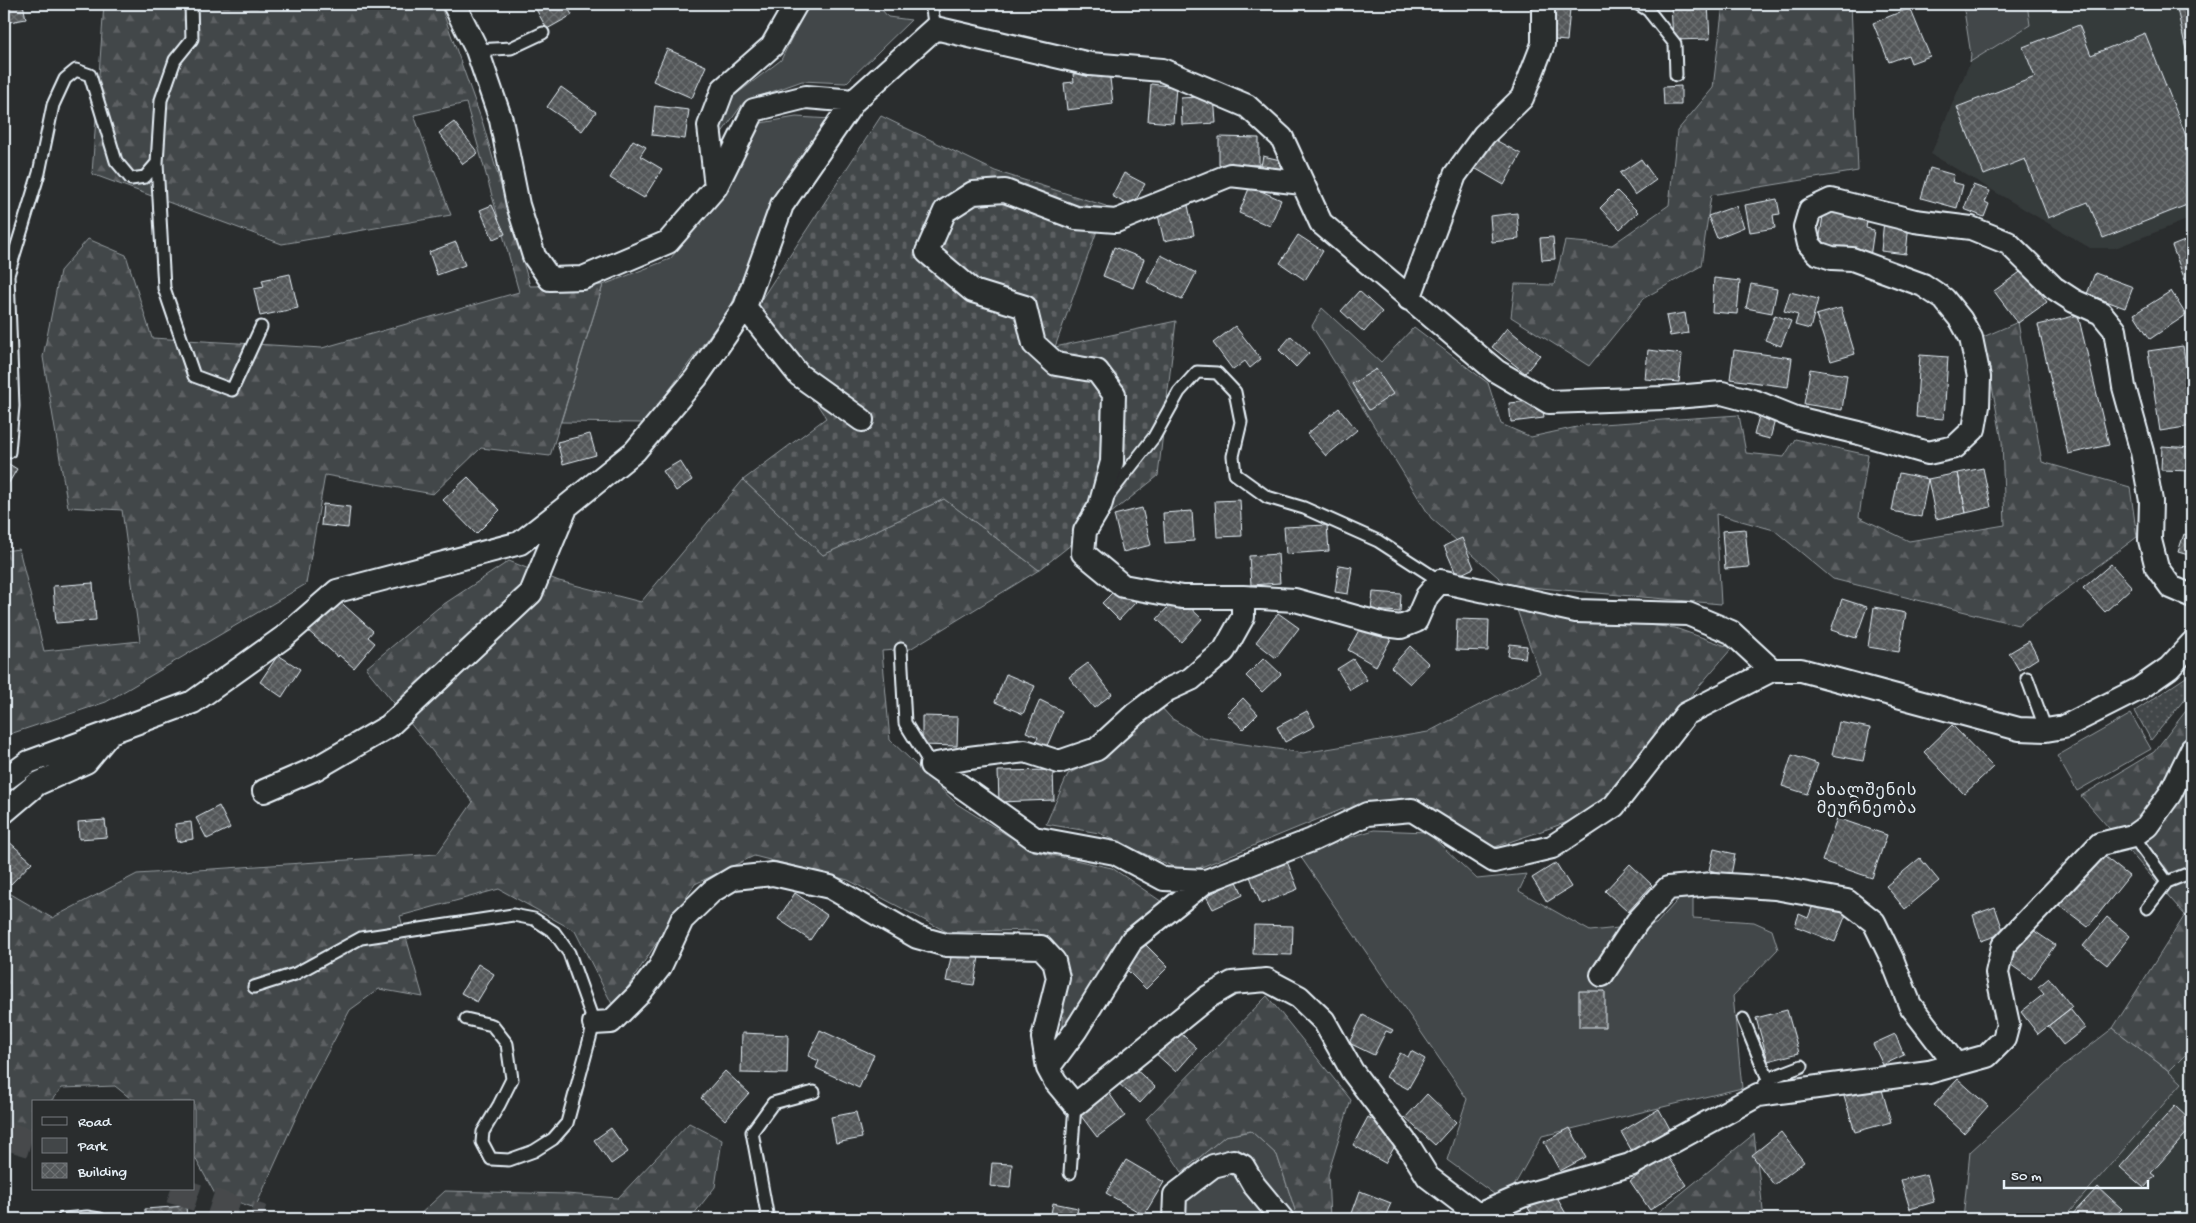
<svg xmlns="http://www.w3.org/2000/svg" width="2196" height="1223" viewBox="0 0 2196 1223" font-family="'Gochi Hand','Noto Sans Georgian',sans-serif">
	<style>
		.built { fill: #363a3b }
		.green { fill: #424648; stroke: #959ca0 }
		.forest { fill: url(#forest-firs); stroke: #959ca0 }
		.cemetery { fill: url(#cemetery-stones); stroke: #959ca0 }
		.park { fill: url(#park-dots); stroke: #959ca0 }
		.building { fill: url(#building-cross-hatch); stroke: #e8f1f8 }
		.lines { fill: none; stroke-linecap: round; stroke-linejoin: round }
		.trunk-tunnel { stroke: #464a4c; stroke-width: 28; stroke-dasharray: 28 14; stroke-linecap: butt }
		.service-casing { stroke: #e8f1f8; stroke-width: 15 }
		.minor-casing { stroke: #e8f1f8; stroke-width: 26 }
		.service { stroke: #2a2d2e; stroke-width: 11 }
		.minor { stroke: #2a2d2e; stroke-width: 22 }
		.labels { text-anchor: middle; stroke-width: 5; stroke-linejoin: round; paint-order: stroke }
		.quarter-label { font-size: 16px; letter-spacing: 1px; fill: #e8f1f8; stroke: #2a2d2e }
	</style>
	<defs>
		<pattern id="forest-firs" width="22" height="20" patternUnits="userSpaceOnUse" patternTransform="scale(1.25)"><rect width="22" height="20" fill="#424648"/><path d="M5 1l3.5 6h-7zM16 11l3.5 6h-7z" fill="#5d6163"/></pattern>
		<pattern id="cemetery-stones" width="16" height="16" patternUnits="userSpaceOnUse" patternTransform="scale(1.25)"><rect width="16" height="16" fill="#424648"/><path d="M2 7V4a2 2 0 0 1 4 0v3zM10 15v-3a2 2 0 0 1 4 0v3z" fill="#5d6163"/></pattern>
		<pattern id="park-dots" width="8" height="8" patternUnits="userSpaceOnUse" patternTransform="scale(1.25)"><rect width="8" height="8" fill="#424648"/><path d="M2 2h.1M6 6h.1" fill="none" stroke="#5d6163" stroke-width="1.8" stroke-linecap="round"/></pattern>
		<pattern id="building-cross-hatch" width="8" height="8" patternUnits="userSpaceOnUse" patternTransform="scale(1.25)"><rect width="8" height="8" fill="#535759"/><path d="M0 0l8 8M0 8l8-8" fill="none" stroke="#6c7072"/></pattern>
	</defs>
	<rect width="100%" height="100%" fill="#2a2d2e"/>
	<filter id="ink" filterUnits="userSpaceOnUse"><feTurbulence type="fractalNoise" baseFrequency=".02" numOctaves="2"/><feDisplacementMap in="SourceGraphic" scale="10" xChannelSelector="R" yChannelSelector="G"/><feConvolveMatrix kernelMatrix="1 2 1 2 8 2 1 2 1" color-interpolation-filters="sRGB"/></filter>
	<g filter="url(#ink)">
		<path class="built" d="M2028 4H2192V218L2115 248H2090L1931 154 1970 62 2030 26Z
			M2192 1048V1219H2063L2181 1084 2169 1071Z"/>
		<path class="green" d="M808 4H877L888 17 911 20 846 83 802 81 744 102 718 138 730 99 781 60Z
			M1963 4H2027L2030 25 1970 62 1971 55Z
			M796 117 832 119 773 204 731 306 645 423 561 422 603 285 670 259 724 195 761 123Z
			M2131 714 2151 749 2077 791 2057 756Z
			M1374 830 1427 832 1477 879 1527 874 1519 891 1590 931 1656 924 1693 883V918L1754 922 1772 930 1778 949 1733 996 1742 1088 1542 1136 1505 1202 1447 1160 1467 1099 1298 853Z
			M2113 1028 2169 1071 2182 1083 2063 1219H1963L1970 1152 2065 1065Z
			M1251 1131 1277 1155 1298 1219H1171L1182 1172 1225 1136Z"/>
		<path class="forest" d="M104 4H440L483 124 530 286 603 285 550 456 481 448 433 494 325 475 306 584 106 702 4 736V551L19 549 44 651 140 641 122 510 68 507 43 357 60 271 88 239 126 255 152 338 322 348 519 292 466 103 414 115 451 215 282 244 92 174Z
			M1723 4H1851L1858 171 1711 195 1701 266 1644 298 1589 366 1511 317 1515 284 1554 285 1565 241 1612 245 1669 205 1677 131 1713 88Z
			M1322 308 1381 362 1414 327 1488 383 1501 424 1531 437 1586 425 1739 415 1746 453 1784 457 1795 439 1868 455 1859 517 1909 541 2005 525 2002 441 1983 337 2018 322 2042 462 2130 487 2137 537 2018 625 1833 579 1774 530 1716 514 1721 604 1507 585 1431 518 1312 326Z
			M743 480 823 555 944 499 1039 570 910 649 882 651 890 740 957 804 1033 851 1112 868 1168 906 1113 946 1062 1038 1066 975 1037 930 947 932 848 880 754 856 695 884 614 1008 575 931 499 889 400 916 423 997 379 989 350 1010 310 1086 255 1208 215 1194 194 1156V1102H135L115 1086 62 1088 50 1102H34V1124L24 1142 4 1136V890L52 918 137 874 437 854 473 802 366 668 438 608 509 561 559 581 641 602Z
			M1517 610 1675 628 1732 648 1588 815 1492 848 1425 808 1343 809 1187 873 1099 833 1046 824 1068 774 1109 753 1161 707 1171 718 1204 738 1303 753 1428 732 1540 673Z
			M2192 703V1048L2169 1071 2113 1028 2185 915 2081 796 2154 752Z
			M1267 996 1351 1100 1328 1174 1330 1219H1298L1277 1155 1251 1131 1225 1136 1182 1172 1146 1119Z
			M689 1123 722 1140 715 1187 690 1219H415L445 1191 566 1194 618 1198Z
			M1754 1134 1764 1219H1650Z"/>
		<path class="cemetery" d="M881 116 995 171 1106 206 1055 347 1176 321 1158 476 1039 570 944 499 823 555 743 480 826 418 755 309Z"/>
		<path class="park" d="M2192 673V690L2151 740 2135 711Z"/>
		<path class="building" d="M4 4H23L26 19 4 23Z
			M533 4H566L572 15 547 29Z
			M1708 4 1710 39 1673 40 1671 5Z
			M2176 4H2192V77Z
			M1546 7 1570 9 1567 41 1543 39Z
			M1910 8 1930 56 1911 63 1908 55 1889 62 1873 23Z
			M2079 25 2091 55 2145 33 2192 151V203L2103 238 2088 202 2048 218 2025 159 1984 175 1957 107 2035 77 2023 47Z
			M667 49 706 66 692 98 653 81Z
			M1109 70 1113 104 1067 110 1064 83 1074 82 1073 74Z
			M1151 84 1176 87 1173 123 1148 121Z
			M1681 86V105H1664L1663 87Z
			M561 87 596 112 582 131 547 107Z
			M1214 96 1216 123 1182 125 1181 98Z
			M655 106 689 110 685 139 652 135Z
			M454 122 478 153 463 164 439 133Z
			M1488 136 1521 154 1504 185 1471 166Z
			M1219 137 1259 138V165H1219Z
			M633 140 646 147 640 156 662 169 644 198 610 178Z
			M1263 156 1289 162 1286 177 1260 171Z
			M1641 159 1656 180 1635 195 1620 173Z
			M1930 168 1954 175 1952 182 1963 185 1957 208 1921 198Z
			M1124 173 1145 184 1132 207 1112 196Z
			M1973 185 1990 191 1985 202 1989 204 1984 217 1964 209Z
			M1250 186 1281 200 1270 226 1239 213Z
			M1617 191 1638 212 1620 229 1600 208Z
			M1777 199 1780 214 1773 215 1775 228 1750 232 1745 205Z
			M492 205 505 234 493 239 480 210Z
			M1188 205 1194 235 1164 241 1157 211Z
			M1736 206 1744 227 1717 238 1708 216Z
			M1824 209 1868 215 1866 228 1874 230 1870 257 1818 249Z
			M1517 213 1519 239 1492 242 1490 216Z
			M1884 220 1909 223 1906 254 1881 251Z
			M1298 235 1323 251 1305 280 1280 263Z
			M1553 237 1555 259 1542 260 1540 238Z
			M2192 238V277L2185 280 2172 246Z
			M456 242 465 265 437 275 429 252Z
			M1114 247 1144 259 1133 288 1103 276Z
			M1161 255 1196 273 1182 300 1147 282Z
			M2023 270 2047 302 2018 323 1994 291Z
			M2095 273 2133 287 2125 308 2087 294Z
			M290 274 298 308 260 316 254 289 264 287 262 280Z
			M1714 278 1740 281 1737 314 1712 312Z
			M1751 284 1777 289 1772 313 1746 308Z
			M1359 291 1382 312 1364 332 1341 311Z
			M2171 291 2186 315 2150 339 2134 314Z
			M1790 292 1818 299 1810 329 1795 325 1798 315 1784 311Z
			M1841 308 1855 354 1831 361 1816 315Z
			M1685 313 1688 333 1670 336 1666 316Z
			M1775 315 1791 321 1781 346 1765 340Z
			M2078 315 2109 445 2068 454 2038 325Z
			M1235 326 1261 359 1250 368 1245 361 1233 370 1213 343Z
			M1507 328 1540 355 1525 373 1492 347Z
			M1291 336 1309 353 1296 367 1279 350Z
			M2183 346 2192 407V426L2160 431 2148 351Z
			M1648 350 1682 354 1679 382 1645 379Z
			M1734 350 1792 358 1788 387 1730 379Z
			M1920 355 1948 357 1944 419 1916 417Z
			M1376 369 1393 394 1369 410 1352 384Z
			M1810 369 1847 375 1842 410 1804 404Z
			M1542 400 1544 418 1511 422 1509 403Z
			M1339 408 1357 430 1326 456 1307 434Z
			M1760 412 1776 416 1770 439 1754 435Z
			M590 434 596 455 563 464 557 442Z
			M2162 446 2192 448V471L2161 470Z
			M4 461 17 469 4 491Z
			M680 461 692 480 676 491 663 471Z
			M1983 468 1991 507 1966 513 1958 473Z
			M1899 473 1928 479 1921 517 1892 511Z
			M1958 473 1966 513 1936 519 1928 479Z
			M468 477 500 510 476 534 443 500Z
			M1240 500 1242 536 1217 537 1215 501Z
			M323 504 350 507 348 528 321 525Z
			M1142 508 1151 545 1123 552 1114 515Z
			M1192 511 1194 541 1165 543 1163 513Z
			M1327 525 1329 551 1286 554 1284 527Z
			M1745 529 1749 567 1725 569 1722 531Z
			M2184 534 2192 537V556L2178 552Z
			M1462 538 1474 568 1457 576 1444 546Z
			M1278 554 1280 583 1251 585 1249 556Z
			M2111 564 2132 587 2105 612 2083 588Z
			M1339 565 1352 567 1348 594 1335 592Z
			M93 583 96 620 56 623 53 586Z
			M1119 586 1136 602 1119 620 1102 603Z
			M1373 592 1401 594 1400 612 1371 610Z
			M1178 596 1202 619 1181 642 1157 619Z
			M335 597 373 631 368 637 375 643 354 668 339 655 338 657 306 629Z
			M1842 599 1867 607 1856 638 1831 630Z
			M1874 607 1906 613 1899 652 1868 647Z
			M1278 613 1299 628 1276 658 1256 642Z
			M1457 619 1489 620 1488 651 1456 650Z
			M1364 621 1392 637 1376 666 1348 650Z
			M2029 641 2038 658 2019 670 2009 653Z
			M1510 644 1527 646 1525 658 1508 656Z
			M1410 646 1429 664 1410 684 1391 667Z
			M278 655 300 669 282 697 260 682Z
			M1264 658 1281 674 1262 692 1246 676Z
			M1353 659 1367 680 1350 690 1337 669Z
			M1088 663 1112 694 1094 708 1069 677Z
			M1006 674 1035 686 1023 714 995 702Z
			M1243 698 1258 714 1243 729 1227 714Z
			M1040 700 1062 711 1046 748 1035 744 1038 737 1026 732Z
			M1307 711 1315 726 1285 742 1277 727Z
			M922 716 958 717 957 746 922 745Z
			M1839 722 1870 728 1863 761 1832 755Z
			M1952 725 1993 767 1964 794 1924 752Z
			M1792 755 1818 764 1807 794 1782 786Z
			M1053 770 1054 800 999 802 998 771Z
			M219 806 230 828 207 839 196 818Z
			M1837 818 1887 835 1872 878 1822 861Z
			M105 820 107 837 79 839 78 822Z
			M191 822 193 839 177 842 175 824Z
			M7 840 32 862 11 884 4 877V843Z
			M1714 849 1735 854 1731 875 1709 870Z
			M2100 853 2129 876 2088 927 2059 905Z
			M1284 854 1298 889 1261 904 1247 869Z
			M1920 858 1939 881 1905 909 1886 886Z
			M1556 863 1571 887 1547 902 1532 878Z
			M1630 864 1652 885 1628 912 1605 891Z
			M1235 877 1243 895 1213 909 1206 896 1229 885 1228 881Z
			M795 893 827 915 810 940 778 919Z
			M1815 900 1847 912 1835 942 1795 926 1799 914 1808 918Z
			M1995 907 2004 933 1981 941 1973 915Z
			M2107 917 2130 936 2107 965 2083 946Z
			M1254 925 1293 926 1292 955 1253 954Z
			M2030 928 2055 945 2031 979 2007 962Z
			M1142 941 1168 967 1146 989 1120 963Z
			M952 952 979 957 974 985 946 981Z
			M478 964 494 974 477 1002 461 993Z
			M2049 978 2072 1007 2038 1034 2021 1012 2044 994 2038 987Z
			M1579 991H1605V1027H1579Z
			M2070 1009 2085 1028 2063 1045 2048 1026Z
			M1787 1010 1799 1053 1768 1061 1756 1018Z
			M1363 1015 1393 1030 1391 1033 1386 1031 1374 1055 1349 1043Z
			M1175 1028 1197 1048 1176 1072 1154 1052Z
			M820 1030 874 1055 859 1088 816 1068 819 1061 808 1056Z
			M742 1033 788 1035 787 1074 741 1073Z
			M1895 1034 1904 1055 1883 1065 1873 1044Z
			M1411 1051 1425 1059 1408 1089 1386 1077 1400 1053 1408 1057Z
			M1131 1065 1155 1087 1140 1103 1116 1081Z
			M725 1071 749 1093 725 1120 701 1098Z
			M1879 1079 1891 1122 1855 1132 1842 1090Z
			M1958 1079 1988 1106 1964 1133 1934 1105Z
			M1107 1090 1125 1116 1097 1137 1078 1112Z
			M1427 1094 1456 1122 1435 1145 1405 1118Z
			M2175 1106 2192 1122V1127L2151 1173 2155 1176 2144 1188 2120 1167Z
			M1659 1109 1670 1129 1632 1151 1621 1132Z
			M856 1112 862 1138 836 1143 831 1117Z
			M1368 1117 1401 1136 1385 1163 1353 1145Z
			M611 1128 628 1152 611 1164 594 1140Z
			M1570 1128 1586 1157 1560 1171 1544 1142Z
			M1781 1132 1804 1162 1774 1185 1752 1155Z
			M1667 1156 1687 1185 1650 1210 1630 1181Z
			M1126 1160 1164 1182 1144 1215 1106 1193Z
			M992 1163 1012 1164 1010 1188 990 1186Z
			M1927 1174 1934 1202 1910 1209 1901 1180Z
			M2098 1187 2122 1209 2112 1219H2068Z
			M1360 1191 1391 1203 1384 1219H1350Z
			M1554 1193 1569 1219H1535L1528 1208Z
			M1053 1203 1078 1208 1076 1219H1050Z
			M186 1206 187 1219H145V1209Z"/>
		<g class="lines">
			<path class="trunk-tunnel" d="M4 1135 34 1144
				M171 1189 262 1219"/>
			<defs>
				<path id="service" d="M931 4 935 28
					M1638 4 1648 10 1675 44 1676 75
					M477 50 511 48 543 33
					M157 163 164 288 194 376 232 390 261 327
					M9 452 13 406 8 275 39 173 53 105 65 79 76 70 90 75 116 161 131 179 145 177 157 163 161 100 175 60 192 39 191 4
					M1108 496 1154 437 1179 392 1197 372 1217 373 1235 392 1241 422 1233 456 1235 474 1267 497 1304 508 1378 541 1440 581
					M901 649 905 723 931 765
					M2027 678 2046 730
					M2133 836 2167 882
					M2147 908 2167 882 2192 872
					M254 987 295 974 361 938 513 915 534 919 554 932 569 953 594 1023 567 1123 553 1139 534 1151 509 1160 491 1159 482 1142 483 1132 499 1105 512 1079 507 1044 492 1025 466 1019
					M1743 1019 1768 1079 1758 1095
					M1768 1079 1802 1066
					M1070 1173 1075 1105
					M63 1219 87 1217 100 1219
					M768 1219 752 1132 773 1103 814 1092"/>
				<path id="minor" d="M454 4 477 50 501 120 518 205 534 256 550 279 583 278 668 242 716 187 754 110 806 97 854 101
					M1302 183 1230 175 1116 221 1076 218 1005 191 973 193 945 211 927 252 973 291 1025 307 1034 344 1056 364 1097 371 1114 394 1112 462 1100 506 1085 531 1083 553 1123 586 1182 597H1243L1295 600 1385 625 1401 627 1416 621 1427 596 1440 581 1576 611 1688 614 1731 632 1772 670
					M716 187 709 126 723 89 772 46 796 4
					M1409 299 1455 175 1484 135 1522 98 1543 44V4
					M745 307 799 375 862 420
					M931 765 969 758 1025 751 1059 762 1097 749 1135 714 1167 690 1191 679 1224 651 1243 617V597
					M931 765 1034 838 1115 853 1164 879 1206 881
					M4 780 29 762 193 702 284 637 337 591 520 543 566 507 635 451 696 378 745 307 782 205 854 101 935 28 1090 64 1162 70 1247 106 1282 138 1321 223 1496 371 1549 402 1664 398 1722 393 1756 402 1796 418 1859 433 1928 453 1955 447 1974 429 1978 406 1979 377 1971 338 1961 320 1944 299 1923 285 1852 259 1832 258 1817 253 1809 244 1805 227 1810 210 1831 200 1915 221 1971 228 2008 243 2054 288 2074 301 2101 313 2115 330 2124 387 2142 452 2151 501 2150 540 2157 568 2171 587 2192 596
					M264 791 315 769 389 726 531 593 566 508
					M4 812 37 784 86 762 110 733
					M1602 975 1637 922 1668 888 1713 884 1775 888 1847 901 1874 922 1892 959 1910 1005 1956 1065
					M594 1023 611 1022 638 995 660 967 682 920 712 891 734 878 773 874 830 887 917 937 946 945 1041 947 1054 961 1058 978 1043 1038 1048 1068
					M1478 1215 1522 1196 1630 1165 1758 1095 1929 1072 1987 1056 2004 1039 2008 1024 1997 973 2003 946 2100 844 2133 836 2147 826 2170 794 2192 749
					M1174 1219 1175 1195 1213 1166 1233 1161 1243 1166 1254 1185 1282 1219
					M1479 1219 1478 1215 1428 1177 1410 1148 1352 1071 1324 1021 1299 997 1267 980 1232 983 1208 997 1075 1105 1055 1081 1048 1068 1076 1030 1132 940 1206 881 1312 840 1367 814 1412 810 1494 861 1552 847 1614 806 1686 714 1772 670H1801L2019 729 2046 730 2064 727 2139 689 2169 668 2192 643"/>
			</defs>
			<use href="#service" class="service-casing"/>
			<use href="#minor" class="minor-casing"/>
			<use href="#service" class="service"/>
			<use href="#minor" class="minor"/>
		</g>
	</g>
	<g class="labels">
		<g class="quarter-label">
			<text x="1867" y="795">ახალშენის<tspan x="1867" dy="18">მეურნეობა</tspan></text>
		</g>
	</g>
	<rect width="2196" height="1223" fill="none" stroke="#2a2d2e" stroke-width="20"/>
	<rect x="10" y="10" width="2176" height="1203" fill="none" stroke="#e8f1f8" stroke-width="2" filter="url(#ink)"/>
	<rect x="32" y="1100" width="162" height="90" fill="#2a2d2e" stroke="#767b7f"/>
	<rect x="42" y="1117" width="25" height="8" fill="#2a2d2e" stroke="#767b7f"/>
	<text x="78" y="1126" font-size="15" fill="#e8f1f8">Road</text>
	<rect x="42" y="1138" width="25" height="15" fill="#424648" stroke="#767b7f"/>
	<text x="78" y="1150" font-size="15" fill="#e8f1f8">Park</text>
	<rect x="42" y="1163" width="25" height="15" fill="url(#building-cross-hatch)" stroke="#767b7f"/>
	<text x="78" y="1176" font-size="15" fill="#e8f1f8">Building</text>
	<path d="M2004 1180v8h144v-8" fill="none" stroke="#e8f1f8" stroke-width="2.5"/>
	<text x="2011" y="1180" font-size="15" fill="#e8f1f8" stroke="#2a2d2e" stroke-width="4" paint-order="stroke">50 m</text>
</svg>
